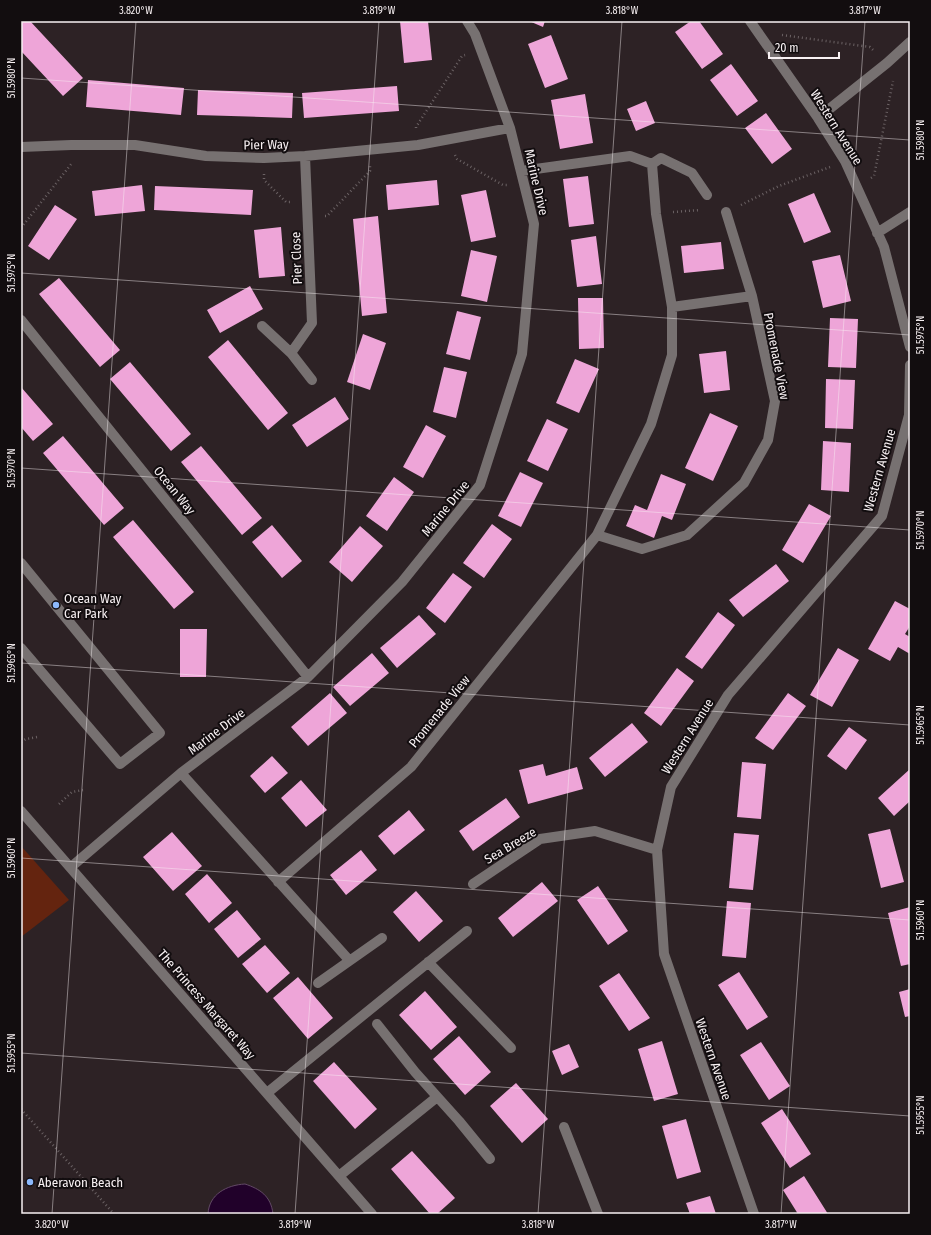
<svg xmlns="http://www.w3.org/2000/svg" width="931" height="1235" viewBox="0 0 931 1235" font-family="'Fira Sans Condensed',sans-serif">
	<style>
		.green { fill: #64240f }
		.water { fill: #21012a; stroke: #624966 }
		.building { fill: #eea5d8 }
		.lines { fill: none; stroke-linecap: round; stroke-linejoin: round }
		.path { stroke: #6b6264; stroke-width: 2.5; stroke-dasharray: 1 3; stroke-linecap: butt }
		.minor { stroke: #777171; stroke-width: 10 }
		.ticks { fill: none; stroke: #f8f1f3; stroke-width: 1; stroke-opacity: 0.45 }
		.poi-dot { fill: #8cb9fc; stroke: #120d0f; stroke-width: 1.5 }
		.labels { text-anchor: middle; stroke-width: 4; stroke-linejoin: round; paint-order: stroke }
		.street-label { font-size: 13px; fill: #f8f1f3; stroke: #120d0f }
		.poi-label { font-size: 13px; fill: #f8f1f3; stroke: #120d0f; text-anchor: start }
		.neatline { fill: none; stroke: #f8f1f3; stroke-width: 1.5 }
		.ticks-label { font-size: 10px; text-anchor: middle; fill: #f8f1f3 }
	</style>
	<rect width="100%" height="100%" fill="#2d2225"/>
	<path class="green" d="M21 846 69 900 21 937Z"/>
	<path class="water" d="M245 1184C260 1189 271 1196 273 1214H208C209 1194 227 1185 245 1184Z"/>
	<path class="building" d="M21 21H30L83 78 63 96 21 51Z
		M400 21H428L432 60 404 63Z
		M529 21H545L543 27Z
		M691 21H699L723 54 702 69 675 32Z
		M551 35 568 79 545 88 528 44Z
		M731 64 758 101 737 116 710 80Z
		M88 80 184 88 181 115 86 107Z
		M397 86 399 111 304 118 302 93Z
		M198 90 293 93 292 118 197 115Z
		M585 94 593 143 560 149 551 100Z
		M646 101 655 123 636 131 627 109Z
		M766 113 792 149 772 164 745 128Z
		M588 176 594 224 569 227 563 179Z
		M437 180 439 205 388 210 386 185Z
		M142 185 145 211 95 216 92 191Z
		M155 186 253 190 251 215 154 210Z
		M486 190 496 237 471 242 461 195Z
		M814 193 831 232 804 243 788 204Z
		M55 205 77 219 49 260 28 246Z
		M378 216 387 313 362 316 353 219Z
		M281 227 285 276 259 278 254 230Z
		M596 236 602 284 577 287 571 240Z
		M721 242 724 269 684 273 681 246Z
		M471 250 497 256 487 302 461 296Z
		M840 255 851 301 823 308 812 261Z
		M59 278 120 350 100 367 39 294Z
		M250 286 263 309 220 333 207 310Z
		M578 298H603L604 348 579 349Z
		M457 311 481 317 470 360 446 354Z
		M830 318 858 319 856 368 828 367Z
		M363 334 386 343 370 390 347 382Z
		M228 340 288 413 268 430 208 357Z
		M726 351 730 390 704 393 699 354Z
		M575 359 599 369 579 413 556 403Z
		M130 362 191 434 171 451 110 379Z
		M444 367 467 372 456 418 433 412Z
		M826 379 855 380 853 429 825 428Z
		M21 387 53 424 33 441 21 427Z
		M335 397 349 419 307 447 292 425Z
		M710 413 738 426 713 481 685 468Z
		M547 419 568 429 548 471 527 461Z
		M426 425 446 436 423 478 403 467Z
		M63 436 124 508 104 525 43 453Z
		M823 441 851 443 849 492 821 490Z
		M201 446 262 518 242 535 181 462Z
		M520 472 543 483 521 527 498 516Z
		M661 474 686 484 672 520 662 516 654 538 626 526 635 505 647 510Z
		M394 477 414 492 387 531 366 516Z
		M809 504 831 516 803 563 782 550Z
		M133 520 194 592 174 609 113 537Z
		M492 524 512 539 484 578 463 563Z
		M272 525 302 561 282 578 252 542Z
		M360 526 383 546 352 582 329 562Z
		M776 564 789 581 743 617 729 600Z
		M453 573 472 587 445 623 426 608Z
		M895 601 910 609V626L905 634 910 637V654L898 647 890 661 868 649Z
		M718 612 735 625 702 669 685 657Z
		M419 615 436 634 397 668 380 648Z
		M180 629H207L206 677H180Z
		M838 648 859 660 832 707 810 695Z
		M372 653 389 673 350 706 333 687Z
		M677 668 694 681 661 726 644 713Z
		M330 693 347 713 308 746 291 727Z
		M788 693 806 706 773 750 755 738Z
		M632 723 648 742 605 777 589 758Z
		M849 727 867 740 846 770 827 756Z
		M272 756 288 773 265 793 250 776Z
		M742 762 766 764 761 819 737 817Z
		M543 764 546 776 577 767 583 789 528 804 519 770Z
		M910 769V801L894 816 878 798Z
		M301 780 327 810 306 827 281 798Z
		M506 798 520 817 473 851 459 831Z
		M409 810 425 830 394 855 378 836Z
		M890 829 904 882 881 888 868 834Z
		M172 832 202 866 173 891 143 857Z
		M734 833 759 835 753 890 729 888Z
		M361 850 377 870 346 895 330 875Z
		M207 874 232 903 209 923 185 894Z
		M542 882 558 901 513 937 498 918Z
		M598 886 628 931 608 945 577 900Z
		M416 891 443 921 419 942 393 912Z
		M727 901 751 903 746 958 722 956Z
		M910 907V964L901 966 888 913Z
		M237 910 261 939 238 958 214 929Z
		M265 945 290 973 267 993 242 964Z
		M739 972 768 1017 747 1030 718 985Z
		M619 973 650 1018 629 1031 599 986Z
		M298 977 333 1018 308 1039 273 998Z
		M910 989V1016L905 1017 899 992Z
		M425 991 457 1027 431 1050 399 1015Z
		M459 1036 491 1072 465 1095 433 1059Z
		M662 1041 678 1094 654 1101 638 1049Z
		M761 1042 790 1086 769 1100 740 1055Z
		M569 1044 579 1067 562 1075 552 1051Z
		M334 1062 377 1109 355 1129 313 1081Z
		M516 1083 548 1119 522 1143 490 1106Z
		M782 1109 811 1154 790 1168 761 1123Z
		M686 1119 701 1172 677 1179 662 1126Z
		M412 1151 455 1198 437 1214H430L391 1169Z
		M804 1176 828 1214H798L783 1190Z
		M710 1196 716 1214H690L686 1203Z"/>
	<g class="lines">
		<path class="path" d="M782 35 870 47 874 51
			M416 128V127L462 56 465 55
			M455 155 457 159 503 185H507
			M264 174V180L286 202H290
			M871 178 874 176 893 81
			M741 205 779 186 830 167
			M673 212 700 210
			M325 216H327L370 171V166
			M21 228 72 163
			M21 742 26 739 37 737
			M59 804 72 792 83 790
			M21 1109 114 1214"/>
		<path class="minor" d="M750 21 818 118 845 161 884 247 910 347
			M818 118 887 63 910 42
			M21 147 71 145H135L206 156 264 158 305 156 418 145 510 128
			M652 164 661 158 692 173 707 195
			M877 233 910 212
			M672 307 752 296
			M21 320 308 677
			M262 326 291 353 312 380
			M291 353 312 323 305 156
			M597 535 642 549 687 535 744 483 768 440 775 401 752 296 726 212
			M21 563 160 733 120 764 21 648
			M181 773 349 960
			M21 811 372 1214
			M71 867 181 773 308 677 402 582 480 485 522 354 534 224 510 128 475 34 467 21
			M278 882 411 767 597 535 651 424 672 355V307L656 214 652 164 630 156 521 171
			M473 884 540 839 595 831 657 850
			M428 962 511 1048
			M318 983 382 938
			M377 1024 415 1072 459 1121 490 1159
			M267 1093 467 931
			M564 1127 598 1214
			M339 1176 437 1097
			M754 1214 664 954 657 850 671 787 728 695 882 516 909 415 910 365"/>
	</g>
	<path class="ticks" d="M21 78 910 140M21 273 910 335M21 468 910 530M21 663 910 725M21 858 910 920M21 1053 910 1116M52 1214 136 21M295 1214 379 21M538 1214 622 21M781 1214 865 21"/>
	<g class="poi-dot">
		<circle cx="56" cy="605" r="4"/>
		<circle cx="30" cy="1182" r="4"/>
	</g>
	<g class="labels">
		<g class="street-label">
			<text transform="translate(837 127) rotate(58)" y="5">Western Avenue</text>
			<text transform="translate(266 144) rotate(-1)" y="5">Pier Way</text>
			<text transform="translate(537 182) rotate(77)" y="5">Marine Drive</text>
			<text transform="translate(296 258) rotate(-92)" y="5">Pier Close</text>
			<text transform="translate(777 356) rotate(79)" y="5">Promenade View</text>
			<text transform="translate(879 470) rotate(-74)" y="5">Western Avenue</text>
			<text transform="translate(175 490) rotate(51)" y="5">Ocean Way</text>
			<text transform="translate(445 508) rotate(-51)" y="5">Marine Drive</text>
			<text transform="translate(439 711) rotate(-51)" y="5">Promenade View</text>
			<text transform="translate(216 731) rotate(-37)" y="5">Marine Drive</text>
			<text transform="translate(687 736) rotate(-58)" y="5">Western Avenue</text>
			<text transform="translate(510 845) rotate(-31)" y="5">Sea Breeze</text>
			<text transform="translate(207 1004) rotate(49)" y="5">The Princess Margaret Way</text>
			<text transform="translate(714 1059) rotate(71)" y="5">Western Avenue</text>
		</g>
		<g class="poi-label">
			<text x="64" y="603">Ocean Way<tspan x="64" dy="15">Car Park</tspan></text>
			<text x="38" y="1187">Aberavon Beach</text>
		</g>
	</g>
	<rect width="931" height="1235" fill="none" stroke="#120d0f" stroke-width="44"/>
	<path d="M769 52v6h70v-6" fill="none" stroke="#f8f1f3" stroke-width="2"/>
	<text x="775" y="52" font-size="12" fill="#f8f1f3" stroke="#120d0f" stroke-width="3" paint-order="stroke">20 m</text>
	<rect x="22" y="22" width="887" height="1191" class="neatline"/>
	<g class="ticks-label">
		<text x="136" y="14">3.820°W</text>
		<text x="379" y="14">3.819°W</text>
		<text x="622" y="14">3.818°W</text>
		<text x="865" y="14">3.817°W</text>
		<text transform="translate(11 78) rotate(-90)" y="4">51.5980°N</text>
		<text transform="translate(920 140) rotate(-90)" y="4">51.5980°N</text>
		<text transform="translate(11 273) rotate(-90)" y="4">51.5975°N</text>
		<text transform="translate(920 335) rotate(-90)" y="4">51.5975°N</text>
		<text transform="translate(11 468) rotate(-90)" y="4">51.5970°N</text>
		<text transform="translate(920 530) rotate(-90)" y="4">51.5970°N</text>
		<text transform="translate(11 663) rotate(-90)" y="4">51.5965°N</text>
		<text transform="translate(920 725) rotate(-90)" y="4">51.5965°N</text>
		<text transform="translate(11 858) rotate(-90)" y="4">51.5960°N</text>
		<text transform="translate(920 920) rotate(-90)" y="4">51.5960°N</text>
		<text transform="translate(11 1053) rotate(-90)" y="4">51.5955°N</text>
		<text transform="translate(920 1115) rotate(-90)" y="4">51.5955°N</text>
		<text x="52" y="1228">3.820°W</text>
		<text x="295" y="1228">3.819°W</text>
		<text x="538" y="1228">3.818°W</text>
		<text x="781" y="1228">3.817°W</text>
	</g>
</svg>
